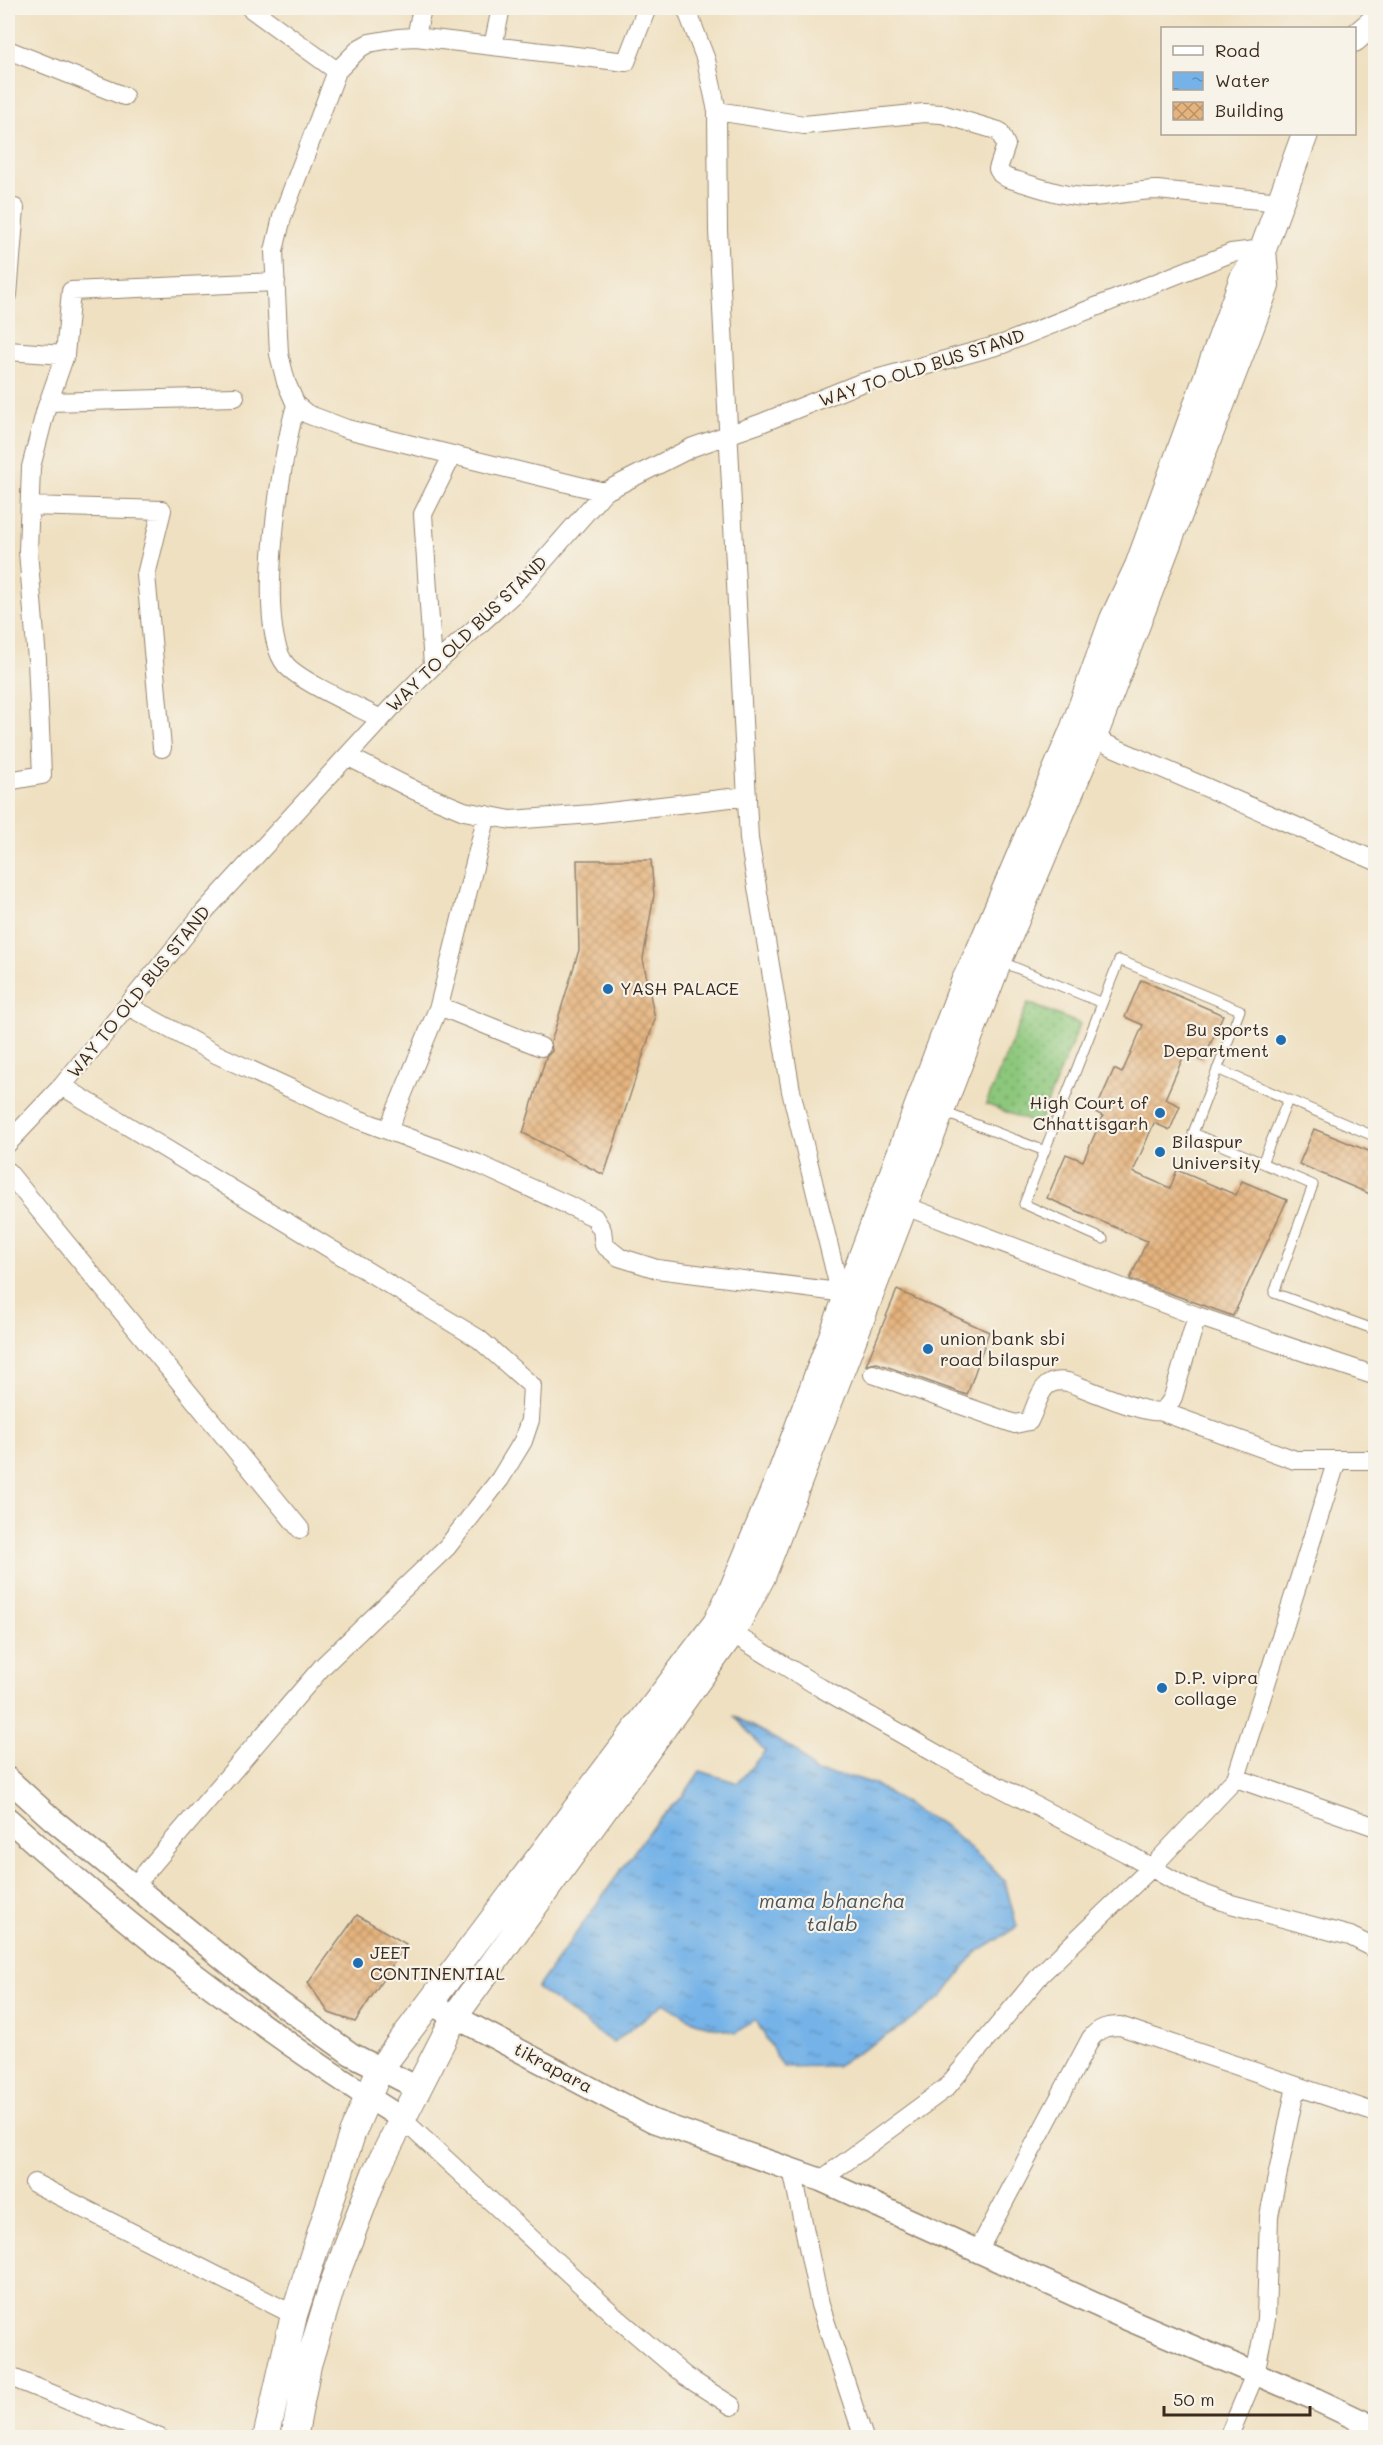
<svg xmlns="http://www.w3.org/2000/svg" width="1383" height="2445" viewBox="0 0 1383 2445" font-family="Mali,sans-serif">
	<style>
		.grass { fill: url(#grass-dots); stroke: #64784d; stroke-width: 1.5 }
		.water { fill: url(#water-ripples); stroke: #586e82; stroke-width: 1.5 }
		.building { fill: url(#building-cross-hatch) }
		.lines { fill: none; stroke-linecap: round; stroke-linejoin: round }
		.service-casing { stroke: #958570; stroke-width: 11 }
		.minor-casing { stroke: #958570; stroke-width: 20 }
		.tertiary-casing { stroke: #958570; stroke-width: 25 }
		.secondary-casing { stroke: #958570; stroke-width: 28 }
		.service { stroke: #fff; stroke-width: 9 }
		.minor { stroke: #fff; stroke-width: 18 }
		.tertiary { stroke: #fff; stroke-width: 22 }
		.secondary { stroke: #fff; stroke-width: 26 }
		.poi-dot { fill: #1f6fb2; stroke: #f7f3e8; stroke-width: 2 }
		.labels { text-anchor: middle; stroke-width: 4.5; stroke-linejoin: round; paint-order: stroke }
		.street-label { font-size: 18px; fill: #3b2a1e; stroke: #f7f3e8 }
		.poi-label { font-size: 18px; fill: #3b2a1e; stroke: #f7f3e8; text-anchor: start }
		.water-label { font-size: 20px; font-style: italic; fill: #4c535a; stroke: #f7f3e8 }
	</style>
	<defs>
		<pattern id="grass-dots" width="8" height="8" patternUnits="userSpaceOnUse" patternTransform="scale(1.5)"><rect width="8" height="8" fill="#8cc77c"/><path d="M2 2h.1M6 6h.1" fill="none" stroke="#74a265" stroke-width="1.8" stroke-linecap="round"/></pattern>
		<pattern id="water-ripples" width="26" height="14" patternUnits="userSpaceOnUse" patternTransform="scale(1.5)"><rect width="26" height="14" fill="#74b2e7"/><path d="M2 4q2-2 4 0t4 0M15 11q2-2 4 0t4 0" fill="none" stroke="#6091bb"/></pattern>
		<pattern id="building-cross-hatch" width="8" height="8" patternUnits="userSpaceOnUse" patternTransform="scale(1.5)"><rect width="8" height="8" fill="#e5b37d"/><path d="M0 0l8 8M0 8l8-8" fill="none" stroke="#bb9266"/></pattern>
	</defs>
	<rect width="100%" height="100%" fill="#f7f3e8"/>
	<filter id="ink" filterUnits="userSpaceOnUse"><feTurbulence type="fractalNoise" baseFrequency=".0167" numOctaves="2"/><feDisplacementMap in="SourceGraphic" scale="12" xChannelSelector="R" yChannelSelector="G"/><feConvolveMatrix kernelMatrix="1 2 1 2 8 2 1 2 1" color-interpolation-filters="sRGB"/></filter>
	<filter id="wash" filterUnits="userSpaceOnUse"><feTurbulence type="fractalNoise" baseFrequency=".008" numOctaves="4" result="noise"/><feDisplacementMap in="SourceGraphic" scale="24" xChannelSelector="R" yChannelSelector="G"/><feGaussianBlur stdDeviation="1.35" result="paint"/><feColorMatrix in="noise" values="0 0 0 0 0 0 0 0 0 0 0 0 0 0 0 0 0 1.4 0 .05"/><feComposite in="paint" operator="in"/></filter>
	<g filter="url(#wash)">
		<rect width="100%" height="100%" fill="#efe0c1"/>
		<path class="grass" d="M1028 1003 1080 1024 1038 1125 986 1104Z"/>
		<path class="water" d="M734 1716 797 1751 815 1772 856 1778 874 1784 922 1814 942 1824 988 1864 1005 1882 1017 1927 975 1953 943 1996 904 2025 836 2066 783 2067 755 2019 736 2033 695 2022 664 2003 613 2043 537 1988 651 1828 683 1796 700 1771 738 1783 765 1751Z"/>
		<g id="blocks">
			<path class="building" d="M577 860H651L654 895 643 959 655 1019 604 1175 523 1133 546 1057 552 1051 551 1042 579 950Z
				M1141 980 1223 1015 1203 1061 1185 1053 1165 1099 1180 1106 1170 1130 1154 1123 1133 1172 1170 1188 1177 1170 1236 1195 1242 1181 1287 1200 1233 1316 1130 1279 1147 1241 1047 1198 1066 1154 1083 1161 1103 1116 1095 1112 1114 1069 1122 1073 1143 1025 1125 1017Z
				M1314 1129 1376 1154V1181L1370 1194 1299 1164Z
				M897 1290 989 1332 967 1395 877 1363 866 1365Z
				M357 1915 406 1944 355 2022 329 2013 308 1983Z"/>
		</g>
	</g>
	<g filter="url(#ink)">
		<use href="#blocks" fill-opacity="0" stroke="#958570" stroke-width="1.5"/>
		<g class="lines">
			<defs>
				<path id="service" d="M1002 962 1102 1003
					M1217 1069 1376 1137
					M943 1112 1045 1151
					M1262 1163 1288 1100
					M1103 1239 1024 1204 1119 960 1240 1010 1193 1133 1313 1185 1274 1293 1376 1330"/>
				<path id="minor" d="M250 8 337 71
					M686 8 706 60 717 111 718 230 749 839 791 1091 843 1304
					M416 37 422 8
					M493 46 501 8
					M8 50 124 96
					M717 111 804 125 924 113 942 114 999 131 1006 145 998 169 1001 174 1007 178C1033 185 1062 197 1088 197 1112 197 1134 190 1157 190L1280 202
					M8 208H15L8 295
					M8 351 65 355 46 409 31 467 28 551 37 660 42 775 8 781
					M65 355 71 291 276 282
					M49 402 235 397
					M296 405C282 453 253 626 286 665 301 682 358 707 381 719
					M604 492 347 429 307 414 296 405 286 382 279 354 274 251 282 217 337 71 360 48 369 43 398 38 416 37 626 62 647 8
					M30 506 162 510 146 575 162 748
					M433 666 423 514 452 456
					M1083 734 1376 861
					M347 756 416 791 464 811 511 820 592 814 747 796
					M128 1006 216 1054 352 1117 476 1163 594 1217 602 1230 604 1245 619 1257 657 1269 838 1292
					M439 1006 541 1047
					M62 1086 479 1339 532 1386 530 1420 523 1441 500 1479 447 1547 323 1666 134 1886
					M388 1130 439 1006 487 815
					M8 1143 62 1086 204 912 391 708 433 666 519 589 604 492 693 447 759 424 858 384 1003 344 1231 253 1263 249
					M8 1172 300 1529
					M905 1206 1197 1316 1376 1376
					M873 1374 1015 1424 1029 1421C1040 1400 1039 1377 1068 1382 1084 1388 1147 1415 1160 1411 1167 1409 1170 1403 1173 1397L1197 1316
					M1160 1411 1295 1460H1376
					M722 1627 821 1688 942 1757 1126 1853 1187 1888 1231 1904 1350 1936 1376 1949
					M1236 1778 1337 1460
					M401 2118 616 2317 685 2376 732 2406
					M792 2169 820 2305 864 2438
					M821 2180 946 2088 1041 1974 1151 1868 1236 1778 1376 1827
					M34 2183 294 2315
					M978 2251 1091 2038C1099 2028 1107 2026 1120 2026L1376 2113
					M8 2376 160 2438
					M1228 2438 1255 2374 1266 2319 1269 2216 1296 2086"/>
				<path id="tertiary" d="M8 1779 52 1819 263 1991 351 2054 418 2088
					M8 1819C131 1930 261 2030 401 2118
					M431 2004 653 2121 821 2180 1132 2321 1315 2399 1376 2428"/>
				<path id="secondary" d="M1354 39 1376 20
					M266 2438 294 2315 352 2134 380 2069 716 1623 732 1590 781 1473 964 982 979 951 1073 730 1113 619 1138 566 1243 278 1263 249 1305 134
					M294 2438 308 2365 332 2286 375 2173 455 2016 714 1658 732 1633 762 1577 999 960 1093 739 1251 327 1266 286 1263 249"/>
			</defs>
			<use href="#service" class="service-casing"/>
			<use href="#minor" class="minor-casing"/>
			<use href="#tertiary" class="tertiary-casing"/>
			<use href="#secondary" class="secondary-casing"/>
			<use href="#service" class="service"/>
			<use href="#minor" class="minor"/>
			<use href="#tertiary" class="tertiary"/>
			<use href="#secondary" class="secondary"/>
		</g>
	</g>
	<g class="poi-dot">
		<circle cx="608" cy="989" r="6"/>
		<circle cx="1281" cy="1040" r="6"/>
		<circle cx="1160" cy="1113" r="6"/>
		<circle cx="1160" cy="1152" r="6"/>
		<circle cx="928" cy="1349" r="6"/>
		<circle cx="1162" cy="1688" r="6"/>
		<circle cx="358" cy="1963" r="6"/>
	</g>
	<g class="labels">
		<g class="street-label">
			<text transform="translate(922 368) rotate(-18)" y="6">WAY TO OLD BUS STAND</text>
			<text transform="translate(467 634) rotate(-44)" y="6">WAY TO OLD BUS STAND</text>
			<text transform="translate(139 992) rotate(-51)" y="6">WAY TO OLD BUS STAND</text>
			<text transform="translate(553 2068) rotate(28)" y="6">tikrapara</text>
		</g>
		<g class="poi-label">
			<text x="620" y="995">YASH PALACE</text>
			<text x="1269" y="1036" text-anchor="end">Bu sports<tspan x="1269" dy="21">Department</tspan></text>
			<text x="1148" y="1109" text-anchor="end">High Court of<tspan x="1148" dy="21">Chhattisgarh</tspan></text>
			<text x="1172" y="1148">Bilaspur<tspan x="1172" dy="21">University</tspan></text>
			<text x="940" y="1345">union bank sbi<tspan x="940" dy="21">road bilaspur</tspan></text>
			<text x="1174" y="1684">D.P. vipra<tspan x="1174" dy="21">collage</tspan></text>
			<text x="370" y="1959">JEET<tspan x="370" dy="21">CONTINENTIAL</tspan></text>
		</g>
		<g class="water-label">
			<text x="832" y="1908">mama bhancha<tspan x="832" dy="23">talab</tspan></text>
		</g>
	</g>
	<rect width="1383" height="2445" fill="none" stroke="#f7f3e8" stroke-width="30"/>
	<rect x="1161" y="27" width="195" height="108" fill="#f7f3e8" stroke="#aca397" stroke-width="1.5"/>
	<rect x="1173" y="46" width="30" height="9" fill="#ffffff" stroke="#aca397" stroke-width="1.5"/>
	<text x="1215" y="57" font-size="18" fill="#3b2a1e">Road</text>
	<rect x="1173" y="72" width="30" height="18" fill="url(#water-ripples)" stroke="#aca397" stroke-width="1.5"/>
	<text x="1215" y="87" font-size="18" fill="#3b2a1e">Water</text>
	<rect x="1173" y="102" width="30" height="18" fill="url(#building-cross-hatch)" stroke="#aca397" stroke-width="1.5"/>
	<text x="1215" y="117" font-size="18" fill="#3b2a1e">Building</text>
	<path d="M1164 2406v9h146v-9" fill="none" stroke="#3b2a1e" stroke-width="3"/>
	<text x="1173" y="2406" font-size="18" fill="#3b2a1e" stroke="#f7f3e8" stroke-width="4.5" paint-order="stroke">50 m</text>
</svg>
